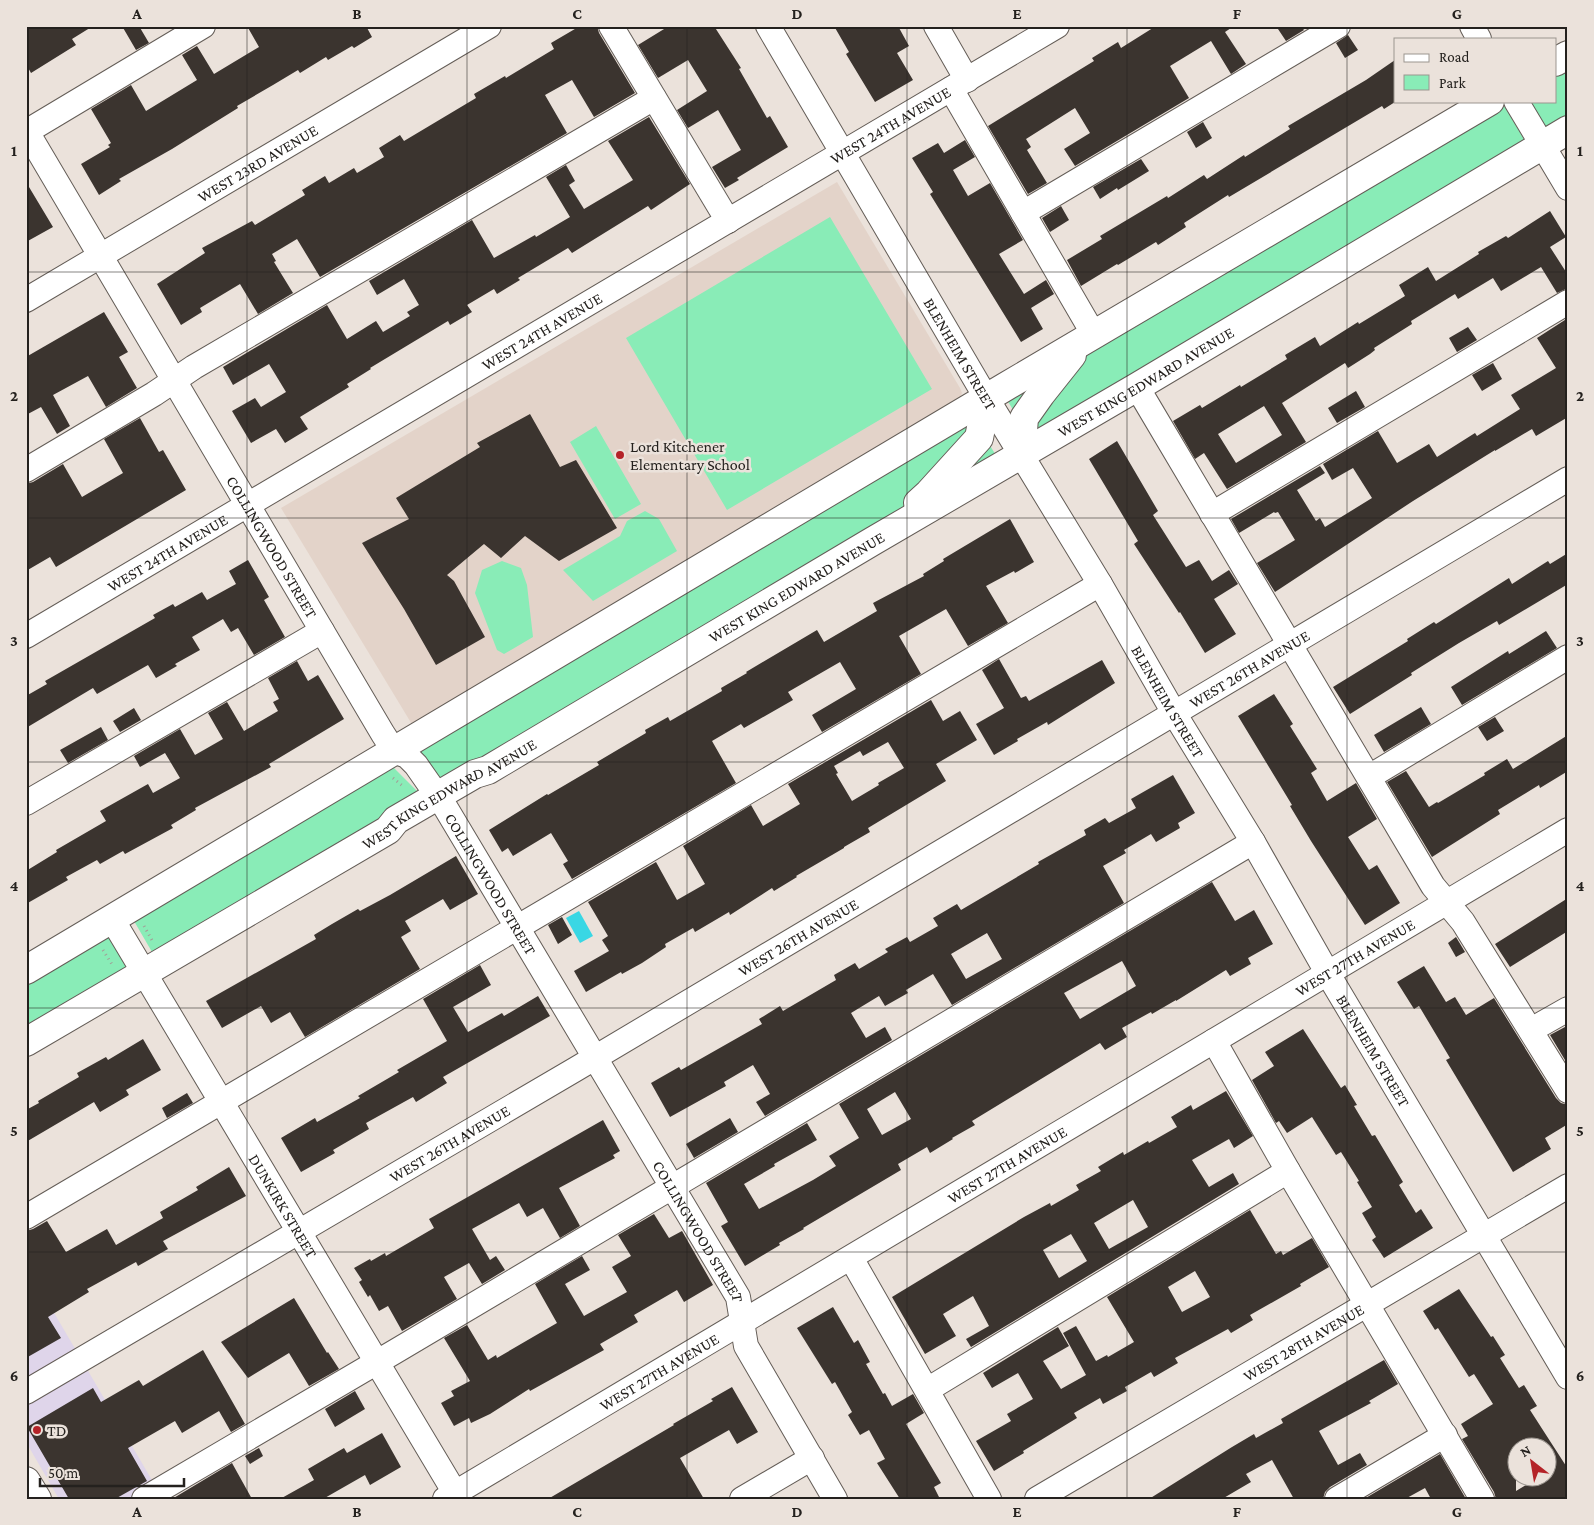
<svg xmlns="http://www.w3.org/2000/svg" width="1594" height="1525" viewBox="0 0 1594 1525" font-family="'Crimson Pro',serif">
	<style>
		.commercial { fill: #dfd5ea }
		.built { fill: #e3d3c9 }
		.green { fill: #89ecb7 }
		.water { fill: #39d7e4 }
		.building { fill: #3b342f; fill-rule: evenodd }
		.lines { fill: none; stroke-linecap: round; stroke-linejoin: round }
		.minor-casing { stroke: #645d57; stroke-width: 26 }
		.major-casing { stroke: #645d57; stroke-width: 30 }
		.path { stroke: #a39d97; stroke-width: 3; stroke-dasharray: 1 4; stroke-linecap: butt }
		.minor { stroke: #fff; stroke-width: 24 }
		.major { stroke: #fff; stroke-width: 28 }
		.grid { fill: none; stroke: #24211e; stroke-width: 1; stroke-opacity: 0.55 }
		.poi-dot { fill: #b42328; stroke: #ebe2db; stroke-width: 2 }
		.labels { text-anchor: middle; stroke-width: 5; stroke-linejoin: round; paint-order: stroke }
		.street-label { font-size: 16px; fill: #24211e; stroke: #ebe2db }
		.poi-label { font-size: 16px; fill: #24211e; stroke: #ebe2db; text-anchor: start }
		.neatline { fill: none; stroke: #24211e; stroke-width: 2 }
		.grid-label { font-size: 16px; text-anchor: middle; font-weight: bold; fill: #24211e }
	</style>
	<rect width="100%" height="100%" fill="#ebe2db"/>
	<path class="commercial" d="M26 1265 77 1352 163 1499H59L26 1442Z"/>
	<path class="built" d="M837 182 960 388 962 393 960 398 413 726 281 508Z"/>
	<path class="green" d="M1568 67V118L1546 130 1528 101H1555V74Z
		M1502 107H1505L1525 141 1039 434 1030 420 1074 362Z
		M830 217 932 389 727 510 626 338Z
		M1044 378 1018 418 1007 400Z
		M596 426 641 504 615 519 570 442Z
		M963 426H967L973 435 918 497 859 539 457 776 440 780 415 751Z
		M986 439 997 457 947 482Z
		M645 511 659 519 677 551 593 601 563 570 620 536 627 521Z
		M502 561 521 568 527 585 533 637 504 654 497 650 475 593 482 570Z
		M392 766 423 797 152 952 134 921Z
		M103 937H110L127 966 123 973 26 1030V982Z"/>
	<path class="water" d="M579 911 593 936 580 943 566 918Z"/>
	<path class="building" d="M26 26H93L72 39 76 45 31 73 26 64Z
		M122 26H139L149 43 136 50Z
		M247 26H366L372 37 354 48 352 46 328 60 326 57 300 73 298 70 273 85 237 106 238 108 172 149 119 179 121 181 99 195 81 164 110 147 108 145 111 143 91 109 131 85 146 111 197 80 182 55 197 46 214 74 259 47Z
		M580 26H597L599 33 635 93 594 117 572 80 545 95 567 133 320 277 297 239 272 254 276 261 274 262 293 293 258 314 240 284 200 308 202 312 181 325 157 284 205 253 202 248 252 221 255 225 305 195 302 190 325 176 329 183 354 168 357 173 384 157 379 148 400 135 404 141 476 98 474 94 505 76 506 78 554 49 551 43Z
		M669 26H714L741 68 739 69 767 118 770 116 788 147 737 178 739 180 725 188 712 167 741 150 718 110 688 128 677 110 707 91 688 60 658 78 638 45Z
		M834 26H898L909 46 897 53 913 80 875 102 846 54 849 52Z
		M1156 26H1234L1225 32 1246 64 1231 74 1211 41 1170 66 1189 98 1075 166 1064 149 1090 133 1075 108 1026 139 1031 147 1027 150 1047 183 1028 194 988 126 1094 61 1092 58 1118 42 1121 48Z
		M1276 26H1301L1304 30 1286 41Z
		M1348 35 1358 50 1345 58 1336 43Z
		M1395 60V102L1384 109 1382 106 1229 197 1228 195 1184 223 1186 227 1158 245 1156 242 1118 265 1117 264 1081 286 1067 260 1102 239 1100 236 1167 196 1168 198 1204 175 1207 179 1244 155 1245 157 1290 129 1288 126 1366 80Z
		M649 117 690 184 651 210 648 206 572 253 568 248 518 278 520 280 497 294 494 289 467 305 472 312 450 325 448 321 370 368 371 369 347 384 349 387 300 417 308 429 285 443 276 429 251 443 232 411 255 398 261 407 286 392 269 364 233 385 223 367 327 305 347 339 376 321 383 332 410 316 407 312 419 305 404 279 377 295 369 281 472 220 494 258 535 235 536 237 570 217 546 177 566 165 575 181 569 185 584 209 633 180 608 141Z
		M1203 122 1212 138 1196 148 1187 132Z
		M965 140 975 157 953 170 968 196 990 183 1023 240 999 254 1024 294 1046 280 1054 294 1031 308 1043 329 1021 342 930 194 933 192 912 158 938 143 944 153Z
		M1141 159 1149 171 1118 190 1117 188 1100 199 1093 187Z
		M26 182 53 227 26 242Z
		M1061 206 1069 220 1050 232 1042 218Z
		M1550 211 1566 237 1550 247 1568 275V288L1557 293 1541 267 1501 291 1493 278 1458 299 1455 294 1411 321 1412 324 1374 348 1375 350 1370 354 1348 368 1345 363 1282 403 1306 442 1227 489 1204 453 1195 459 1173 421 1200 405 1202 408 1240 385 1241 387 1287 359 1285 355 1315 337 1320 346 1358 322 1359 324 1405 296 1399 285 1428 267 1436 281 1479 254 1478 252 1506 236 1508 238ZM1264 406 1282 435 1236 463 1218 434Z
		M104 312 128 352 119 357 137 388 106 407 88 376 53 395 70 426 57 434 41 407 26 415V357Z
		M1568 318V417L1536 436 1532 429 1495 451V450L1413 501 1275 592 1257 563 1295 540 1278 512 1275 513 1274 512 1239 533 1231 519 1320 466 1325 473 1297 490 1316 521 1320 518 1325 527 1372 498 1353 468 1332 480 1323 464 1378 431 1397 463 1429 444 1437 457 1475 433 1477 436 1520 409 1511 395 1556 368 1537 338Z
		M1468 327 1477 340 1457 352 1449 338Z
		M1493 363 1502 379 1482 391 1472 375Z
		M1356 391 1365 407 1337 423 1328 408Z
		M530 414 560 467 576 460 617 528 559 561 525 536 501 558 484 544 447 575 454 581 485 637 436 665 404 609 362 543 409 519 396 498 480 447 477 443Z
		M140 418 159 452 163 450 186 490 56 567 50 557 26 571V484L33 482 63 464 82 497 123 473 104 439Z
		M1117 441 1158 511 1153 515 1186 567 1199 560 1212 581 1229 570 1238 584 1214 599 1236 634 1205 653 1180 612 1179 613 1134 544 1138 541 1089 459Z
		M1010 519 1034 562 1015 573 1014 571 986 586 1008 623 968 646 946 609 899 636 921 674 822 732 812 715 856 689 840 662 788 692 793 700 744 728 741 724 712 741 736 783 572 879 563 864 568 861 551 833 513 856 508 848 502 852 489 830 547 794 548 795 599 765 597 762 646 733 645 730 668 717 670 721 722 691 721 688 747 673 746 672 817 630 824 642 877 611 873 603 924 576 923 574 944 561 943 559Z
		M1568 553V584L1499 625 1497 621 1459 643 1411 673 1412 675 1350 714 1333 687 1408 641 1407 639 1434 622 1436 624 1509 578 1512 584 1548 561 1550 564Z
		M248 560 269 597 264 600 285 637 254 655 238 628 231 632 223 619 192 637 200 650 175 664 177 666 156 678 148 665 97 694 93 688 26 728V696L47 684 45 681 155 618 153 615 173 604 175 607 202 592 207 600 236 584 229 571Z
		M1546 631 1557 648 1462 705 1451 687 1508 651 1509 654Z
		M999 659 1021 698 1026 696 1029 701 1102 660 1115 683 1048 725 1047 722 1017 739 1018 741 994 755 976 724 1004 708 982 670Z
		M297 661 308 681 318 675 344 719 269 764 271 767 195 808 196 810 171 825 173 828 125 854 123 851 100 864 97 860 66 877 68 880 26 904V871L57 852 56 850 106 821 100 811 148 784 153 793 180 778 165 753 140 767 134 756 180 729 195 755 223 739 208 713 227 702 244 731 278 711 273 702 279 699 268 678Z
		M1274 694 1293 724 1290 726 1317 769 1311 773 1327 801 1356 783 1377 819 1348 837 1369 870 1377 865 1400 903 1365 925 1311 841 1290 806 1292 805 1238 716Z
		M931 700 943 721 960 711 977 740 936 764 946 781 868 828 870 832 844 847V848L796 876 797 877 774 891 772 888 730 915 729 912 695 932 693 928 665 944 666 947 642 963 622 974 621 972 586 992 574 971 609 951 602 940 608 936 588 902 656 862 677 900 705 884 683 846 751 805 763 826 800 804 788 784ZM888 742 904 768 878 783 879 785 852 801 836 774 838 773 834 766 860 751 863 756Z
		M1421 707 1431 724 1384 752 1374 735Z
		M134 708 141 720 120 732 113 721Z
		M1495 717 1504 731 1487 741 1478 727Z
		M101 727 108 740 68 763 60 750Z
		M1568 735V771L1540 788 1539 785 1498 810 1500 814 1432 857 1387 782 1406 771 1429 807 1437 802 1438 803 1485 775 1484 773 1507 759 1513 769Z
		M1173 775 1195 813 1178 823 1180 828 1156 842 1151 834 1124 850 1126 853 1103 866 1124 903 952 1005 933 974 906 990 908 993 885 1006 879 996 851 1013 866 1038 885 1027 892 1040 765 1116 756 1102 770 1094 753 1065 724 1082 726 1086 670 1117 651 1083 679 1067 681 1070 762 1024 759 1019 780 1006 783 1011 836 980 834 975 855 963 859 969 888 952 885 949 907 937 910 942 938 926 933 918 957 904 961 910 1039 864 1038 862 1086 835 1084 830 1105 818 1109 823 1136 808 1131 799ZM987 933 1002 959 966 979 951 954Z
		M456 856 478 894 450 910 443 899 405 921 411 931 401 937 420 969 305 1037 290 1012 271 1023 261 1006 222 1028 206 1001 316 939 314 935 332 924 358 909 360 911 390 895Z
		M1212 882 1235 921 1254 910 1273 944 1248 958 1251 964 1230 976 1226 970 1176 1001V1000L1152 1014 1151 1012 1122 1028 1127 1037 1105 1050 1100 1043 972 1121 975 1125 952 1138 953 1139 930 1153 927 1147 898 1164 901 1170 803 1228 804 1229 779 1243 780 1245 745 1266 721 1226 728 1222 706 1183 807 1123 817 1140 774 1164 775 1166 744 1184 759 1209 813 1180 836 1166 829 1156 859 1138 839 1104ZM1122 961 1136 986 1080 1019 1064 993ZM895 1092 911 1119 882 1135 867 1109Z
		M1568 898V931L1510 967 1495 944Z
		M562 917 572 935 558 944 548 925Z
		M1456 937 1465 952 1456 957 1448 943Z
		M480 965 491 985 453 1007 468 1032 502 1013 504 1016 538 996 550 1016 443 1077 447 1083 416 1102 413 1097 366 1123 369 1129 333 1150 335 1153 301 1172 281 1138 315 1118 317 1122 360 1098 358 1096 399 1072 397 1070 447 1041 423 999Z
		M1424 966 1446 1002 1455 997 1466 1015 1494 998 1556 1098 1561 1103 1568 1105V1124L1545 1138 1551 1149 1513 1172 1446 1060 1450 1058 1419 1006 1414 1009 1397 982Z
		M1565 1027 1568 1032V1065L1550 1035Z
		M1303 1029 1341 1088 1345 1085 1357 1105 1354 1106 1372 1136 1375 1135 1403 1182 1399 1185 1416 1213 1421 1209 1433 1228 1384 1258 1372 1240 1376 1237 1362 1213 1372 1207 1357 1182 1359 1181 1341 1152 1336 1155 1312 1117 1287 1133 1279 1121 1276 1123 1252 1080 1274 1066 1265 1052Z
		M143 1039 161 1070 126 1090 129 1095 100 1112 94 1102 26 1142V1110L39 1103 38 1101 79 1077 77 1073 106 1057 108 1060Z
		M1226 1091 1253 1136 1234 1148 1229 1139 1192 1160 1209 1187 1233 1173 1239 1184 971 1347 966 1339 989 1326 973 1296 943 1314 956 1336 925 1354 892 1297 1024 1217 1050 1203 1051 1206 1079 1190 1076 1185 1101 1171 1098 1167 1123 1152 1124 1155 1148 1141 1149 1143 1177 1127 1171 1117 1191 1105 1193 1110ZM1133 1200 1148 1227 1109 1249 1094 1223ZM1071 1234 1087 1261 1059 1278 1043 1250Z
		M187 1093 193 1103 167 1118 162 1108Z
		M730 1118 738 1132 694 1158 686 1144Z
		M603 1120 620 1151 613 1155 615 1158 559 1188 580 1226 560 1238 543 1208 527 1217 519 1203 472 1229 490 1260 496 1256 505 1270 482 1284 469 1263 444 1277 457 1299 402 1331 388 1306 379 1311 370 1295 368 1297 359 1282 362 1280 354 1268 370 1259 371 1261 385 1253 386 1256 434 1228 429 1219Z
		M229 1167 246 1196 163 1241 168 1249 138 1266 136 1262 87 1289 89 1292 48 1317 61 1338 26 1358V1231L33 1229 47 1221 66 1252 107 1229 116 1245 163 1218 160 1212 198 1190 196 1187Z
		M1250 1210 1276 1254 1281 1251 1283 1255 1312 1238 1329 1267 1300 1284 1301 1286 1250 1315 1253 1320 1231 1333 1228 1329 1175 1358 1178 1363 1154 1377 1151 1372 1125 1387 1127 1391 1103 1404 1100 1398 1074 1413 1077 1418 1023 1451 1024 1453 994 1471 976 1441 1011 1421 1007 1414 1033 1399 1018 1373 992 1388 983 1373 1058 1327 1069 1346 1043 1361 1061 1389 1086 1375 1063 1333 1076 1326 1096 1361 1107 1355 1108 1357 1134 1342 1107 1297ZM1195 1271 1210 1297 1182 1312 1168 1287Z
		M654 1214 669 1238 682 1231 713 1285 684 1302 677 1290 634 1315 638 1322 600 1344 604 1350 530 1391 529 1389 490 1414 471 1423 469 1418 454 1426 441 1403 454 1396 451 1391 470 1381 444 1338 467 1325 488 1360 496 1355 497 1358 557 1323 535 1284 582 1256 590 1270 565 1284 584 1316 627 1292 612 1267 631 1256 618 1235Z
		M1459 1289 1491 1337 1493 1336 1505 1355 1500 1358 1519 1388 1524 1385 1537 1406 1530 1410 1568 1469V1499H1496L1494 1492 1462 1439 1468 1436 1461 1424 1493 1404 1474 1374 1469 1377 1438 1328 1435 1330 1423 1311ZM1516 1448H1546V1478H1538L1516 1491Z
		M294 1298 327 1353 328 1352 339 1369 309 1386 289 1353 248 1378 221 1342Z
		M833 1307 854 1343 858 1340 870 1362 866 1364 883 1394 885 1393 892 1406 913 1394 924 1413 906 1424 941 1483 934 1487 940 1499H900L877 1463 885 1459 869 1430 860 1435 848 1415 852 1412 835 1382 832 1384 797 1328Z
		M203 1350 245 1424 231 1432 219 1411 182 1433 175 1421 128 1448 147 1481 115 1499H69L27 1427 93 1388 101 1402 139 1380 143 1386Z
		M1384 1360 1398 1384 1369 1401 1371 1403 1319 1431 1338 1465 1360 1453 1367 1465 1330 1487 1325 1492 1323 1499H1294L1272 1460 1246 1474 1251 1482 1222 1499H1149L1232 1447 1254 1434 1256 1438 1283 1423 1281 1419Z
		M732 1387 758 1432 737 1444 729 1430 680 1458 704 1499H548L674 1425 673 1424 713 1401 711 1399Z
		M355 1391 365 1409 335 1427 325 1409Z
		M382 1433 401 1467 370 1485 365 1475 323 1499H280L314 1480 308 1469 344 1448 347 1453Z
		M259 1448 263 1456 250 1464 245 1456Z
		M1440 1454 1466 1499H1431L1425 1488 1405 1499H1364Z
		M232 1463 252 1499H172Z"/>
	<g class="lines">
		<defs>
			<g id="minor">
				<path d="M611 26 728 221"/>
				<path id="s1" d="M768 26 978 384 1100 584 1174 713 1253 842 1328 974 1568 1377"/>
				<path d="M936 26 967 80"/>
				<path d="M1472 26 1479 39"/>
				<path d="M951 89 1094 335"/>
				<path d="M1516 101 1568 188"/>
				<path id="s2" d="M26 130 383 734 394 751 407 756 416 765 444 805 738 1297 746 1346 835 1499"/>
				<path d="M26 132 203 26"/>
				<path d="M1023 213 1338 26"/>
				<path id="s3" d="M26 300 489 26"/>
				<path d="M1137 387 1433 886 1463 922 1568 1091"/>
				<path d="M26 470 154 394 194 367 654 98"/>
				<path d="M1212 514 1568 302"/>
				<path id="s4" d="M26 636 1057 26"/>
				<path d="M1369 777 1568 657"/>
				<path d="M26 803 322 631"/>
				<path id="s5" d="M112 919 455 1493"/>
				<path d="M1531 1030 1568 1009"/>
				<path d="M1214 1041 1288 1171 1482 1499"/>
				<path d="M26 1217 1100 584"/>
				<path d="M851 1258 989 1499"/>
				<path d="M927 1390 1288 1171"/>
				<path id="s6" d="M26 1392 576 1069 1568 479"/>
				<path d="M144 1499 396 1351 1253 842"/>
				<path id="s7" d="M445 1499 1568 830"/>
				<path d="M742 1499 812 1458"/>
				<path id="s8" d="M1037 1499 1568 1186"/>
				<path d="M1337 1499 1445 1435"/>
			</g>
			<g id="major">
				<path d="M1555 62 1568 55"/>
				<path d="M1021 455 1024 418 1041 394 1072 355"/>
				<path d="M918 503 929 493 979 438 987 397"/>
				<path d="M26 970 1005 387 1490 101"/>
				<path id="s9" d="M26 1042 388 830 396 820 475 774 488 770 873 541 1137 387 1568 130"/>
				<path d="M26 1481 37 1499"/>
			</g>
		</defs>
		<use href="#minor" class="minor-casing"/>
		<use href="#major" class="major-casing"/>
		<path class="path" d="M393 778 404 787
			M144 926 153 942
			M103 950 113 966"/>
		<use href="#minor" class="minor"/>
		<use href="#major" class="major"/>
	</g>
	<path class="grid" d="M247 26V1499M467 26V1499M687 26V1499M907 26V1499M1127 26V1499M1347 26V1499M26 272H1568M26 518H1568M26 762H1568M26 1008H1568M26 1252H1568"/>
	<g class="poi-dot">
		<circle cx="620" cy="455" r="5"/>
		<circle cx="37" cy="1430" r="5"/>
	</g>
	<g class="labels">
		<g class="street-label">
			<text dy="6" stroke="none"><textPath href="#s4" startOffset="1004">WEST 24TH AVENUE</textPath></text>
			<text dy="6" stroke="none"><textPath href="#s3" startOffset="269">WEST 23RD AVENUE</textPath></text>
			<text dy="6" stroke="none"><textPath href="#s4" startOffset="599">WEST 24TH AVENUE</textPath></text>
			<text dy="6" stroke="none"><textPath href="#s1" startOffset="380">BLENHEIM STREET</textPath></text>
			<text dy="6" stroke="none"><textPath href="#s9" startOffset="1301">WEST KING EDWARD AVENUE</textPath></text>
			<text dy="6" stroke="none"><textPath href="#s2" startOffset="484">COLLINGWOOD STREET</textPath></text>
			<text dy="6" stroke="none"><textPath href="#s4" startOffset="164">WEST 24TH AVENUE</textPath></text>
			<text dy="6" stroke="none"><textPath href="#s9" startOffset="896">WEST KING EDWARD AVENUE</textPath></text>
			<text dy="6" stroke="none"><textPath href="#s6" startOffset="1421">WEST 26TH AVENUE</textPath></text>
			<text dy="6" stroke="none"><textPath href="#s1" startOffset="785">BLENHEIM STREET</textPath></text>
			<text dy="6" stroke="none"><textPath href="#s9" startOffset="491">WEST KING EDWARD AVENUE</textPath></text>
			<text dy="6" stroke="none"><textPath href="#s2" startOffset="889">COLLINGWOOD STREET</textPath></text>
			<text dy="6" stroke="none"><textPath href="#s6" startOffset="896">WEST 26TH AVENUE</textPath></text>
			<text dy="6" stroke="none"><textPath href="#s7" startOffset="1059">WEST 27TH AVENUE</textPath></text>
			<text dy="6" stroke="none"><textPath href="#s1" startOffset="1190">BLENHEIM STREET</textPath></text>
			<text dy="6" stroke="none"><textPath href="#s6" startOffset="491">WEST 26TH AVENUE</textPath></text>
			<text dy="6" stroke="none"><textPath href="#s7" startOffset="654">WEST 27TH AVENUE</textPath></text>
			<text dy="6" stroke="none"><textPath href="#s5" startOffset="334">DUNKIRK STREET</textPath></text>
			<text dy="6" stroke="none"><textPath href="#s2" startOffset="1294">COLLINGWOOD STREET</textPath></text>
			<text dy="6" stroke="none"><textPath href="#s8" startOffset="309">WEST 28TH AVENUE</textPath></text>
			<text dy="6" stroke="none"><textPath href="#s7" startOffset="249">WEST 27TH AVENUE</textPath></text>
		</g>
		<g class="poi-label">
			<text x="630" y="452">Lord Kitchener<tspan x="630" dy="18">Elementary School</tspan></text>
			<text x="47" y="1436">TD</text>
		</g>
	</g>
	<rect width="1594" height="1525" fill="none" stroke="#ebe2db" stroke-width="55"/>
	<rect x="1394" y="38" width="162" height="65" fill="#ebe2db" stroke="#9b958f"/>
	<rect x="1404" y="54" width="25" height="8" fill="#ffffff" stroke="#9b958f"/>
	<text x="1439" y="62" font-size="15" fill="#24211e">Road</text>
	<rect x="1404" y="75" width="25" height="15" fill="#89ecb7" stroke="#9b958f"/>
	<text x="1439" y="88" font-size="15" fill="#24211e">Park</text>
	<g transform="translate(1532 1462) rotate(329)"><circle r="24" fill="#ebe2db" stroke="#9b958f"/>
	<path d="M0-4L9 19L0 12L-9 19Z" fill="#b42328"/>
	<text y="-8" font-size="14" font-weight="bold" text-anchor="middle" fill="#24211e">N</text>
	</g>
	<path d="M40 1478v8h144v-8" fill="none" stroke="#24211e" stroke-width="2.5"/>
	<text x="48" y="1478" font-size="15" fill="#24211e" stroke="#ebe2db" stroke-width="4" paint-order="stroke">50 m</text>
	<rect x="28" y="28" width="1538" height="1470" class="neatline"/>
	<g class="grid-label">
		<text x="137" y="19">A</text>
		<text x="357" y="19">B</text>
		<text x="577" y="19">C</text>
		<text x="797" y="19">D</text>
		<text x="1017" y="19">E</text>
		<text x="1237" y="19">F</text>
		<text x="1457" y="19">G</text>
		<text x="14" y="156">1</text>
		<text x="1580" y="156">1</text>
		<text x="14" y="401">2</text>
		<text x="1580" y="401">2</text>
		<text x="14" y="646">3</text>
		<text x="1580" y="646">3</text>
		<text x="14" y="891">4</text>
		<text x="1580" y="891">4</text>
		<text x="14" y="1136">5</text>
		<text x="1580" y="1136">5</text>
		<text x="14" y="1381">6</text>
		<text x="1580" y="1381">6</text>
		<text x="137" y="1517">A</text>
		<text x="357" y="1517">B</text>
		<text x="577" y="1517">C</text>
		<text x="797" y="1517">D</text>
		<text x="1017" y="1517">E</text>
		<text x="1237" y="1517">F</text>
		<text x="1457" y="1517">G</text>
	</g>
</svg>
